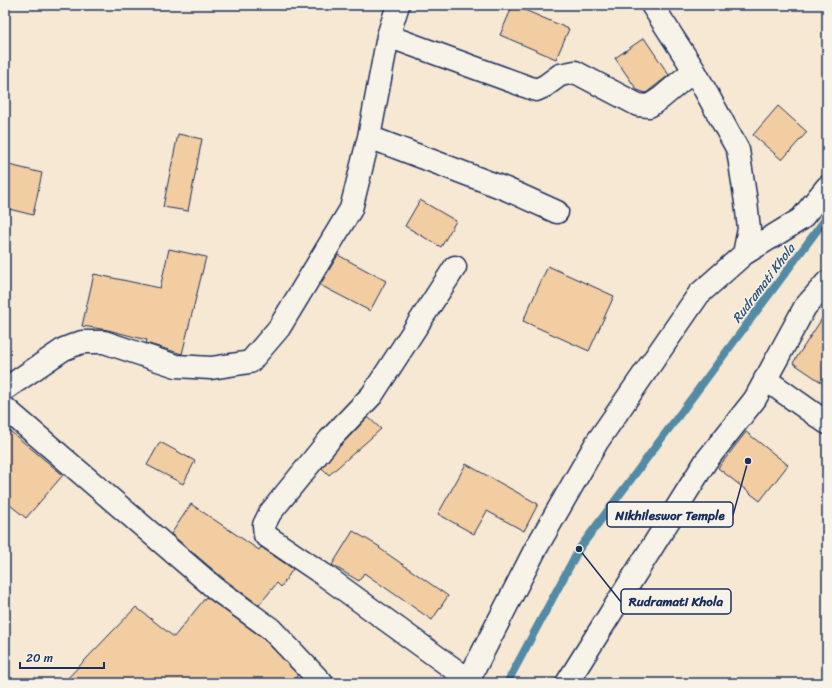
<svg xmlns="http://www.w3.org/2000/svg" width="832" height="688" viewBox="0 0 832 688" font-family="Sriracha,sans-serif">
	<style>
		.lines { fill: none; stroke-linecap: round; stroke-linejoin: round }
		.stream { stroke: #538aa5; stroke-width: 8 }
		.building { fill: #f2cda2; stroke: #1b2f5e }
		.minor-casing { stroke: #1b2f5e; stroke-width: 25 }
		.minor { stroke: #f7f3e8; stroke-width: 22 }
		.labels { text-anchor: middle; stroke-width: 3; stroke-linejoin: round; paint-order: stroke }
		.water-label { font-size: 13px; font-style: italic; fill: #32557c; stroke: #f7f3e8 }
		.leader { fill: none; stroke: #1b2f5e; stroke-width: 1.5 }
		.callout-dot { fill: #1b2f5e; stroke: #f7f3e8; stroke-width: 1.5 }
		.callout { fill: #f7f3e8; stroke: #1b2f5e; stroke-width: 1.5 }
		.callout-label { font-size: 13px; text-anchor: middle; font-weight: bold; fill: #1b2f5e }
	</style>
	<rect width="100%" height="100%" fill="#f6e8d3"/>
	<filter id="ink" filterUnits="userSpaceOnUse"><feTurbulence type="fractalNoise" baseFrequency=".025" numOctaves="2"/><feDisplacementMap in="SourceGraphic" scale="8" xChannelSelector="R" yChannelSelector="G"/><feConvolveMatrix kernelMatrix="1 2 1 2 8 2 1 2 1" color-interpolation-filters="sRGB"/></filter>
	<g filter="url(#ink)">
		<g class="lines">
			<path class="stream" d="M507 683 579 549 827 217"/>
		</g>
		<path class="building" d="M513 5 569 29 556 59 500 35Z
			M644 38 669 75 646 93 637 90 615 58Z
			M778 106 807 132 782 160 753 135Z
			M178 134 202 139 188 211 163 207Z
			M5 164 42 173 33 215 5 208Z
			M420 200 456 221 441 247 405 226Z
			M169 249 206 257 182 354 146 343 147 340 108 330 82 326 94 274 160 288Z
			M338 255 386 281 370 311 320 285Z
			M548 266 614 296 589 351 523 321Z
			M827 311V386L793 363Z
			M368 417 381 429 329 475 322 468 339 447Z
			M5 427 63 475 26 518 5 501Z
			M746 432 788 465 760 501 718 468Z
			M160 442 195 461 183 484 147 465Z
			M466 464 538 504 524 531 487 511 474 534 438 514Z
			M191 504 259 550 261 547 293 569 281 587 277 583 259 605 224 579 171 534Z
			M353 531 380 547 379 548 448 596 432 620 364 573 359 581 332 565Z
			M206 597 263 638 298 675 292 683H63L136 607 174 637Z"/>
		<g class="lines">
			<defs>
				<path id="minor" d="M652 5 694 70 738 150 746 202 749 229 744 254
					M388 36 536 90 545 86 560 75 575 72 638 105 649 106 661 98 694 70
					M369 137 506 189 557 212
					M455 267 372 395 330 439 270 513 264 525 265 535 324 575 469 680
					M765 379 827 423
					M5 389 64 349 82 342H104L176 366 211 368 250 362 279 328 351 209 369 137 388 36 398 5
					M5 408 216 589 271 629 322 683
					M467 683 535 550 597 442 699 294 744 254 801 219 827 187
					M567 683 706 461 755 399 805 307 827 282"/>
			</defs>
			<use href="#minor" class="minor-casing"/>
			<use href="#minor" class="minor"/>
		</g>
	</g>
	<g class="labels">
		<g class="water-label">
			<text transform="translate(763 283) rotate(-53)" y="5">Rudramati Khola</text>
		</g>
	</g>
	<path class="leader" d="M748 461L733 515M579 549L621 602"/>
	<g class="callout-dot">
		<circle cx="748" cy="461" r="4"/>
		<circle cx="579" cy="549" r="4"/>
	</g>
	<g class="callout">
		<rect x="607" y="502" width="126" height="25" rx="4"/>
		<rect x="621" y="589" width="110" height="25" rx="4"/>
	</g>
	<g class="callout-label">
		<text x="670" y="520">Nikhileswor Temple</text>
		<text x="676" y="606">Rudramati Khola</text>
	</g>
	<rect width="832" height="688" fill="none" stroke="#f7f3e8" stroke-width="20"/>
	<rect x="10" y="10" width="812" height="668" fill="none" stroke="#1b2f5e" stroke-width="1.5" filter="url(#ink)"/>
	<path d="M20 662v6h84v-6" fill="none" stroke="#1b2f5e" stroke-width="2"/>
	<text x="26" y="662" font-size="12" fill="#1b2f5e" stroke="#f7f3e8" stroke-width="3" paint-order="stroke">20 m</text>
</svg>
